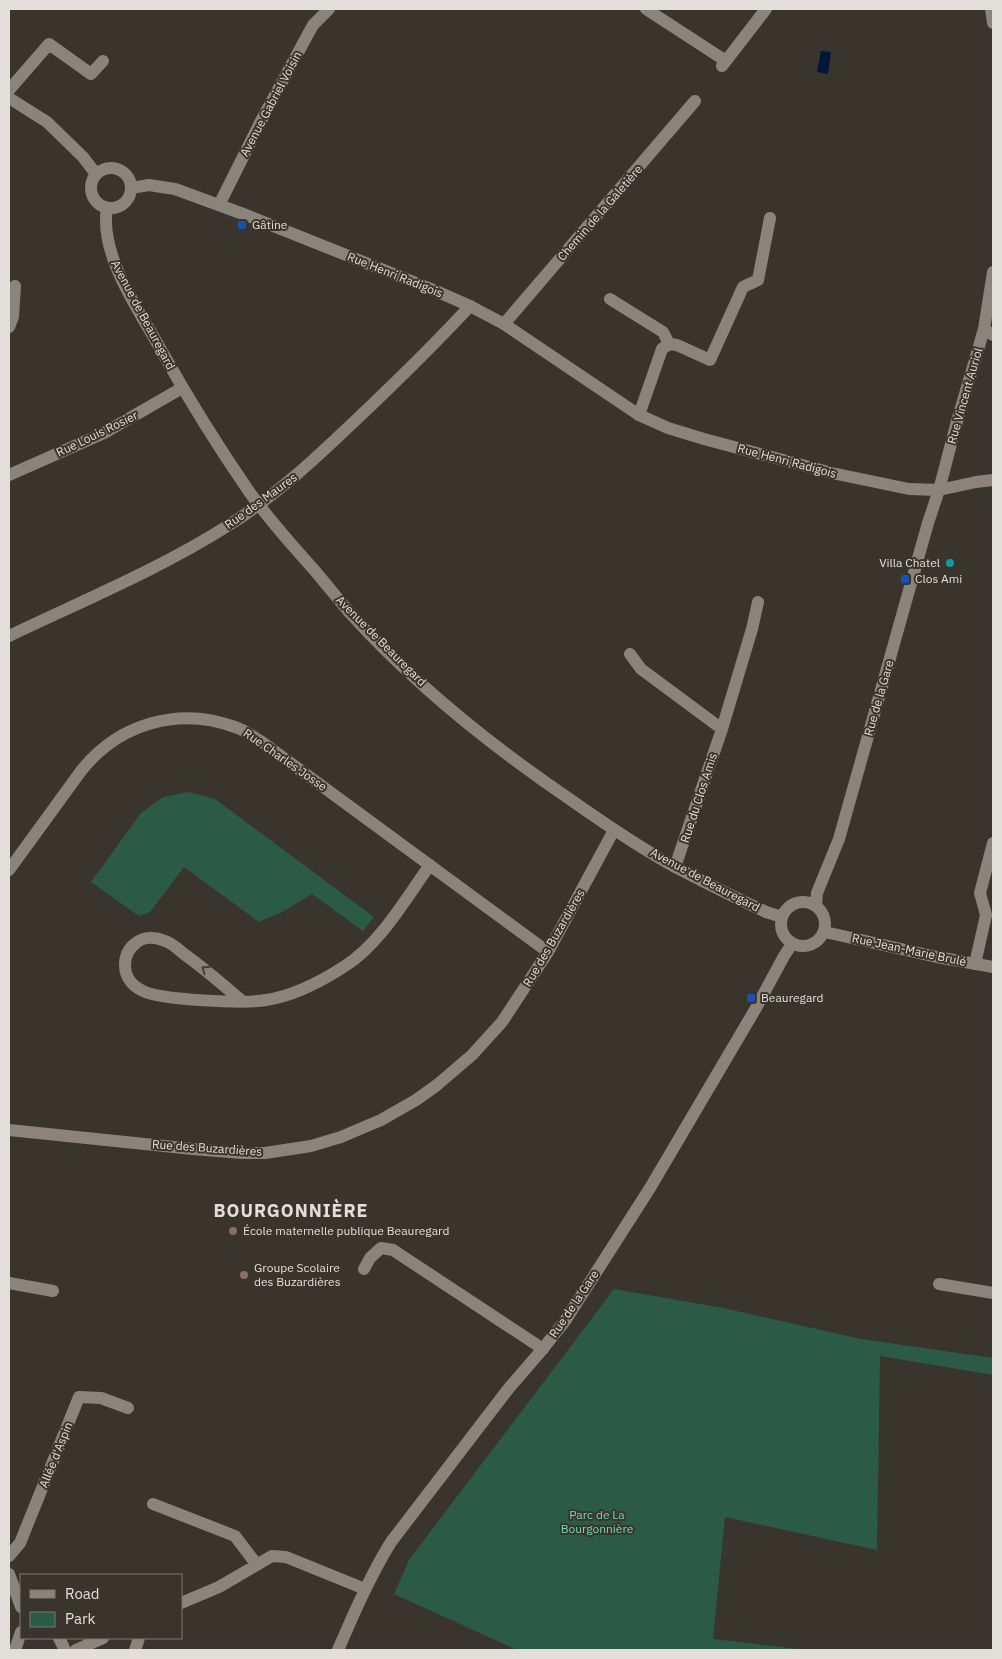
<svg xmlns="http://www.w3.org/2000/svg" width="1002" height="1659" viewBox="0 0 1002 1659" font-family="'IBM Plex Sans',sans-serif">
	<style>
		.green { fill: #2b5a46 }
		.water { fill: #00173c }
		.lines { fill: none; stroke-linecap: round; stroke-linejoin: round }
		.minor { stroke: #8b847a; stroke-width: 12 }
		.tertiary { stroke: #8b847a; stroke-width: 12 }
		.oneway { stroke: #464138 }
		.transit-dot { fill: #1a4fb4; stroke: #3a352c; stroke-width: 2 }
		.culture-dot { fill: #0f9aa8; stroke: #3a352c; stroke-width: 2 }
		.education-dot { fill: #8d6e63; stroke: #3a352c; stroke-width: 2 }
		.labels { text-anchor: middle; stroke-width: 4; stroke-linejoin: round; paint-order: stroke }
		.street-label { font-size: 12px; fill: #e2ded9; stroke: #3a352c }
		.poi-label { font-size: 12px; fill: #e2ded9; stroke: #3a352c; text-anchor: start }
		.park-label { font-size: 12px; fill: #69deae; stroke: #3a352c }
		.district-label { font-size: 18px; font-weight: bold; letter-spacing: 1px; fill: #e2ded9; stroke: #3a352c }
	</style>
	<rect width="100%" height="100%" fill="#3a352c"/>
	<path class="green" d="M189 792 215 799 374 917 363 931 312 894 284 911 259 922 184 867 150 912 139 916 91 882 141 813 163 797Z
		M614 1289 723 1308 861 1339 993 1358V1375L880 1356 877 1550 725 1517 713 1639 807 1650H517L394 1594 409 1560Z"/>
	<path class="water" d="M821 51 831 52 828 74 817 72Z"/>
	<g class="lines">
		<path class="minor" d="M646 9 726 61
			M722 66 766 9
			M9 90 49 44 91 74 103 61
			M219 205 262 119 313 25 329 9
			M610 299 663 332 669 344
			M504 324 695 101
			M9 327 13 317 15 286
			M984 329 993 335
			M639 415 662 349 669 344 677 345 710 360 743 287 758 280 770 218
			M9 475 104 433 182 388
			M9 636C82 601 160 569 229 525 277 495 317 457 357 419 396 382 434 345 470 306
			M630 654 641 669 722 729
			M675 867 722 729 752 629 758 602
			M9 870 81 771C118 724 178 706 235 727 245 730 253 737 262 742L548 952
			M975 964 986 915 980 893 993 843
			M242 1001C222 984 205 969 184 954 178 949 172 943 165 941 156 937 144 936 136 943 129 948 125 956 125 965 125 977 132 986 143 991 161 1000 245 1004 266 1000 294 996 322 981 345 966 380 944 406 898 430 865
			M9 1130 193 1149 242 1153H265L311 1146 341 1137 381 1120 416 1100 437 1085 472 1055 502 1022 548 952 614 830
			M364 1269 370 1258 381 1248 393 1250 543 1349
			M9 1283 53 1291
			M939 1284 993 1293
			M153 1504 235 1536 257 1565
			M9 1556 20 1543 79 1397 101 1398 128 1408
			M9 1574 21 1607
			M181 1603 219 1587 272 1556 286 1557 365 1589
			M59 1638 65 1650
			M15 1650 21 1632
			M76 1650 103 1638
			M135 1650 139 1638"/>
		<path class="tertiary" d="M991 9 993 23
			M9 98 47 122 83 157 96 174
			M91 188a20 20 0 1 1 40 0a20 20 0 1 1-40 0Z
			M131 188 149 185 175 189 246 215 436 291 470 306 504 324 639 415 668 428 704 439 832 473 909 489 939 490 976 482 993 480
			M107 208C99 255 139 310 161 350 188 398 217 445 248 490 268 519 292 545 315 571 327 585 338 599 350 613 414 684 493 747 571 800 605 824 640 848 677 868 706 883 736 898 766 912L782 917
			M781 924a22 22 0 1 1 44 0a22 22 0 1 1-44 0Z
			M816 905 817 893 839 839 928 523 939 490 956 425 984 329 993 272
			M825 932 937 957 993 967
			M338 1650C354 1613 370 1576 391 1542L509 1388 541 1351 565 1321 650 1188 756 1008 784 956 792 944"/>
	</g>
	<defs><path id="oneway-chevron" d="M-2-3.5L2.5 0L-2 3.5" fill="none" stroke-width="1.6" stroke-linecap="round" stroke-linejoin="round" transform="scale(1.25)"/></defs>
	<use class="oneway" href="#oneway-chevron" transform="translate(205 969) rotate(-144)"/>
	<g class="transit-dot">
		<rect x="237" y="220" width="10" height="10" rx="2.5"/>
		<rect x="900" y="574" width="10" height="10" rx="2.5"/>
		<rect x="746" y="993" width="10" height="10" rx="2.5"/>
	</g>
	<circle class="culture-dot" cx="950" cy="563" r="5"/>
	<g class="education-dot">
		<circle cx="233" cy="1231" r="5"/>
		<circle cx="244" cy="1275" r="5"/>
	</g>
	<g class="labels">
		<g class="street-label">
			<text transform="translate(271 104) rotate(-62)" y="4">Avenue Gabriel Voisin</text>
			<text transform="translate(600 213) rotate(-49)" y="4">Chemin de la Galetière</text>
			<text transform="translate(395 275) rotate(22)" y="4">Rue Henri Radigois</text>
			<text transform="translate(143 315) rotate(62)" y="4">Avenue de Beauregard</text>
			<text transform="translate(965 396) rotate(-74)" y="4">Rue Vincent Auriol</text>
			<text transform="translate(97 434) rotate(-26)" y="4">Rue Louis Rosier</text>
			<text transform="translate(787 461) rotate(15)" y="4">Rue Henri Radigois</text>
			<text transform="translate(261 501) rotate(-36)" y="4">Rue des Maures</text>
			<text transform="translate(381 641) rotate(45)" y="4">Avenue de Beauregard</text>
			<text transform="translate(879 698) rotate(-74)" y="4">Rue de la Gare</text>
			<text transform="translate(285 760) rotate(35)" y="4">Rue Charles Josse</text>
			<text transform="translate(699 798) rotate(-72)" y="4">Rue du Clos Amis</text>
			<text transform="translate(705 880) rotate(28)" y="4">Avenue de Beauregard</text>
			<text transform="translate(554 938) rotate(-60)" y="4">Rue des Buzardières</text>
			<text transform="translate(909 950) rotate(12)" y="4">Rue Jean-Marie Brulé</text>
			<text transform="translate(207 1148) rotate(4)" y="4">Rue des Buzardières</text>
			<text transform="translate(574 1304) rotate(-56)" y="4">Rue de la Gare</text>
			<text transform="translate(56 1455) rotate(-68)" y="4">Allée d'Aspin</text>
		</g>
		<g class="poi-label">
			<text x="252" y="229">Gâtine</text>
			<text x="940" y="567" text-anchor="end">Villa Chatel</text>
			<text x="915" y="583">Clos Ami</text>
			<text x="761" y="1002">Beauregard</text>
			<text x="243" y="1235">École maternelle publique Beauregard</text>
			<text x="254" y="1272">Groupe Scolaire<tspan x="254" dy="14">des Buzardières</tspan></text>
		</g>
		<g class="park-label">
			<text x="597" y="1519">Parc de La<tspan x="597" dy="14">Bourgonnière</tspan></text>
		</g>
		<g class="district-label">
			<text x="291" y="1217">BOURGONNIÈRE</text>
		</g>
	</g>
	<rect width="1002" height="1659" fill="none" stroke="#e2ded9" stroke-width="20"/>
	<rect x="20" y="1574" width="162" height="65" fill="#3a352c" stroke="#7d7971"/>
	<rect x="30" y="1590" width="25" height="8" fill="#8b847a" stroke="#7d7971"/>
	<text x="65" y="1599" font-size="15" fill="#e2ded9">Road</text>
	<rect x="30" y="1612" width="25" height="15" fill="#2b5a46" stroke="#7d7971"/>
	<text x="65" y="1624" font-size="15" fill="#e2ded9">Park</text>
</svg>
